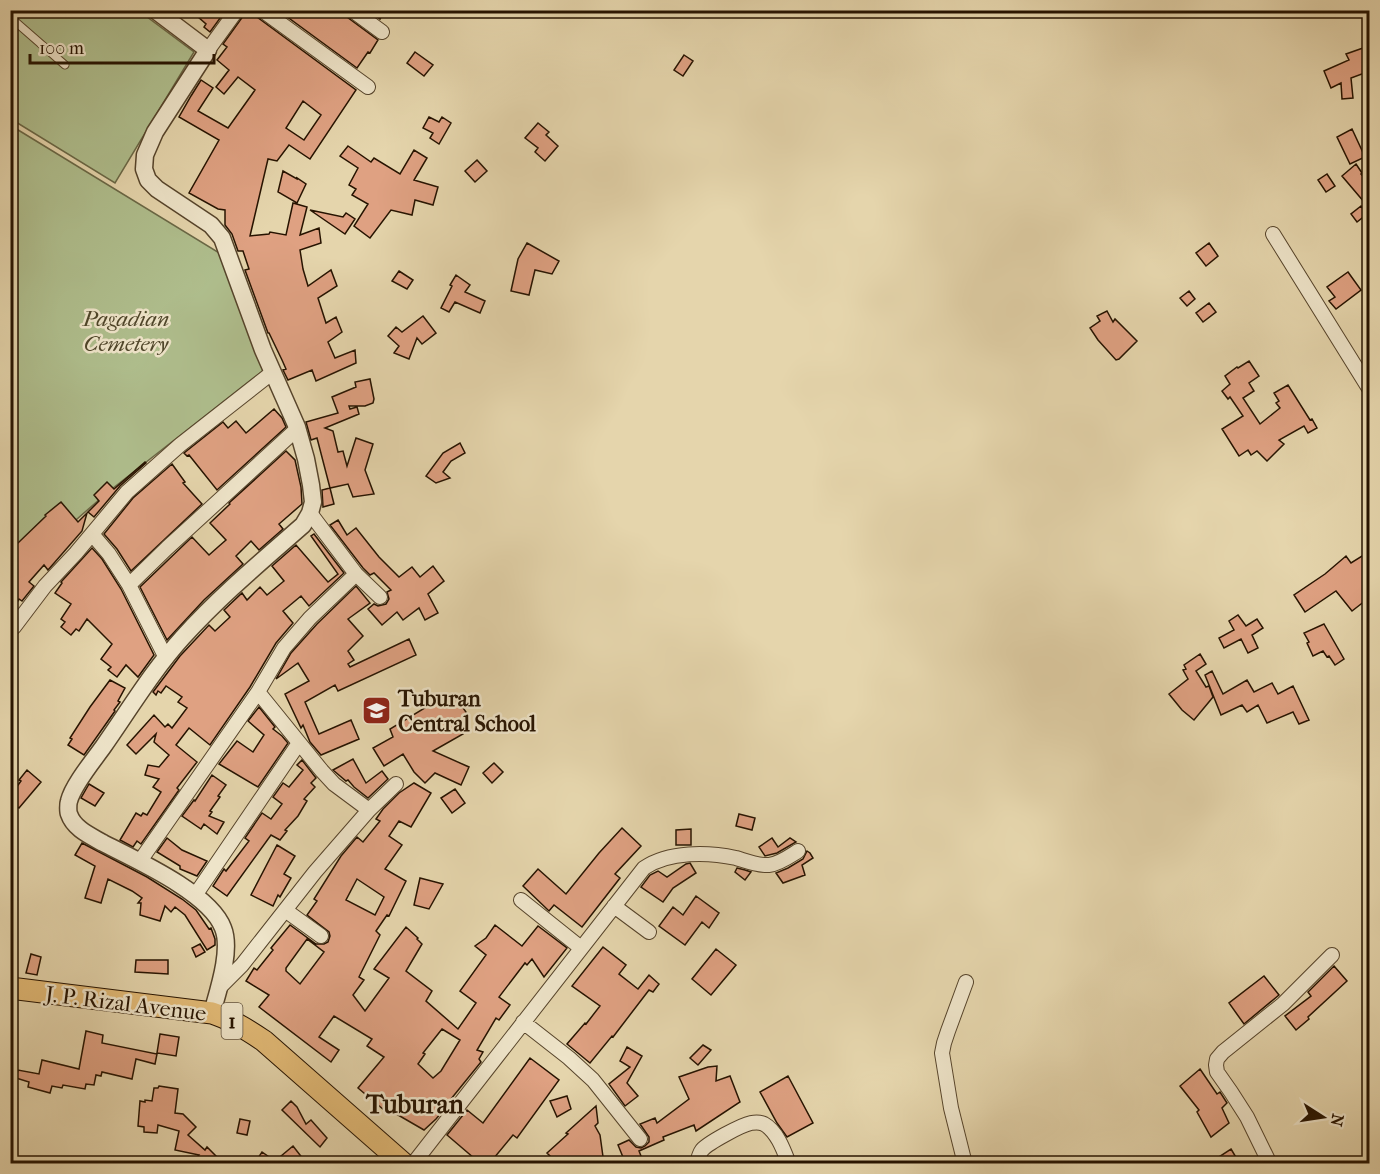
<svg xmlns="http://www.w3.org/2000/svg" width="1380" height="1174" viewBox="0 0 1380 1174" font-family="'IM FELL French Canon',serif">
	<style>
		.green { fill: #afbe8d; stroke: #6a6846; stroke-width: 1.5 }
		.building { fill: #dfa182; stroke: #261300; stroke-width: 1.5; fill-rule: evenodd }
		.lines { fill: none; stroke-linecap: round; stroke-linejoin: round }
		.service-casing { stroke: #56442b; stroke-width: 9 }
		.minor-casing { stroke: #56442b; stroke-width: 16 }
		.tertiary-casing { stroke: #56442b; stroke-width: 19 }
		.primary-casing { stroke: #261300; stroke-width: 23 }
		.service { stroke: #eee4c9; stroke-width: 7 }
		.minor { stroke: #eee4c9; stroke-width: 14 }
		.tertiary { stroke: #eee4c9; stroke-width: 16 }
		.primary { stroke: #e2ba76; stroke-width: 21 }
		.labels { text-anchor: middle; stroke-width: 5; stroke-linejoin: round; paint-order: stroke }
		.shield { fill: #eee4c9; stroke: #62523c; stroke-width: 1.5 }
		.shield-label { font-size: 21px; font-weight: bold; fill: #261300 }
		.park-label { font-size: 22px; font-style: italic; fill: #4f462a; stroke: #eee4c9 }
		.poi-label { font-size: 22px; font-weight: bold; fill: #261300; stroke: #eee4c9; text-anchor: start }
		.street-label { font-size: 22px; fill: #261300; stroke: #eee4c9 }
		.quarter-label { font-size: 26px; font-weight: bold; fill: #261300; stroke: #eee4c9 }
	</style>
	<rect width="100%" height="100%" fill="#e5d5ac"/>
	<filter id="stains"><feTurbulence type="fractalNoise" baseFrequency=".00333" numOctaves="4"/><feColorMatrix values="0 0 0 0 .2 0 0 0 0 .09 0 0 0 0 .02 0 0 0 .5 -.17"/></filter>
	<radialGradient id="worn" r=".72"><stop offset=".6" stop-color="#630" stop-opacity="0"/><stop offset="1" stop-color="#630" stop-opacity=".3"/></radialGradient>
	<path class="green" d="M10 11H139L194 52 115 183 11 119Z
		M10 125 221 254 265 369 108 492 14 574 10 571Z"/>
	<path class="building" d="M190 10H226L210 32 204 27 206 24Z
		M246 10H253L257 17 356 90 310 159 289 145 277 161 268 159 250 236 269 234 270 232 286 235 293 203 307 207 300 235 319 228 321 243 300 250 303 269 308 286 331 270 337 286 318 298 326 323 336 317 342 332 328 342 335 358 355 350 356 363 316 381 312 370 288 380 283 370 286 369 282 360 269 333H268L245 270 249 269 243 251H238L232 234 225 225V210L218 209 189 193 219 140 179 117 191 96 201 80 213 88 198 111 228 128 255 90 238 77 224 94 216 87 229 70 217 60 227 47 223 44 244 15ZM303 101 321 115 304 140 286 128Z
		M284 10H343L347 17 378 40 370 53 368 52 357 68 282 13Z
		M369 10H385L380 19Z
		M1363 48 1370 65V71L1351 78 1353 98 1342 99 1341 83 1331 88 1324 71 1349 60 1346 54Z
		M415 52 433 65 424 76 407 63Z
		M684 55 693 61 683 76 674 70Z
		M429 117 439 122 442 117 451 123 439 144 430 138 433 133 423 128Z
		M538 123 549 132 546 135 558 146 545 161 535 152 538 148 525 138Z
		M1352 129 1365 157 1350 164 1337 137Z
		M348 146 371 162 374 158 400 174 414 150 427 158 414 180 438 187 433 205 415 200 412 215 391 210 370 238 354 226 368 204 352 195 356 189 349 185 358 168 340 156Z
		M477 160 487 171 475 182 465 171Z
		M1356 164 1362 173 1361 174 1370 184V209L1342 176Z
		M283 171 297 179V178L306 184 297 203 278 192Z
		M1327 174 1335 186 1326 192 1318 180Z
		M1361 206 1367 214 1357 222 1351 214Z
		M310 210 343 217 346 213 355 219 345 234Z
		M527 243 559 261 552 274 535 270 529 295 511 291 518 259Z
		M1209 243 1218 256 1206 266 1196 253Z
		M399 271 413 280 407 289 392 281Z
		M1348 272 1361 290 1336 309 1329 301 1335 297 1327 287Z
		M456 275 470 285 465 292 485 301 480 313 455 302 449 312 441 308 452 286 450 285Z
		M1189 291 1195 299 1187 306 1180 298Z
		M1209 303 1216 312 1203 322 1196 313Z
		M1107 311 1113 322 1115 319 1137 341 1119 359 1116 360 1098 340 1090 328 1100 321 1097 316Z
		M423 316 436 333 422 344 417 338 409 359 394 353 399 346 388 336 396 327 402 332Z
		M1249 361 1259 376 1249 383 1254 391 1243 398 1260 424 1280 408 1276 403 1279 401 1274 393 1288 385 1310 420 1312 419 1317 428 1308 433 1304 426 1279 440 1284 444 1267 461 1257 451 1251 455 1248 450 1239 456 1222 429 1243 416 1230 397 1228 399 1222 391 1230 384 1225 376 1237 367 1238 368Z
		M370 379 374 399 373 403 365 406H349L350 409 357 407 359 414 325 428 333 431 338 452 343 451 347 466 356 438 373 444 365 470 374 494 353 497 348 484 330 488 317 438 311 440 306 422 338 413 332 397 356 387 355 382Z
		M274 409 282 418 286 427 217 490 189 455 187 456 184 453 223 422 228 428 236 421 246 433Z
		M460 443 465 453 451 461 443 472 450 478 436 483 426 476 443 453Z
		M286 451 295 460 301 487 302 504 279 524 283 529 259 550 251 541 236 556 243 564 204 600 167 640 140 587 192 537 209 555 218 547 226 540 210 523 230 504 229 503Z
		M145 462 146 463 120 486 94 517 88 512 99 501 94 495 107 482 114 489Z
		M172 464 185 482 183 483 202 504 131 571 117 549 104 534 133 498Z
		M330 488 334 504 323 507 322 490Z
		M61 502 78 522 87 513 82 531 48 570 44 565 29 582 34 586 22 601 19 599 10 614V534L18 543 46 516 45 515Z
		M338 520 347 535 356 528 379 557 399 577 412 567 420 577 433 566 444 581 428 594 438 613 425 620 419 608 403 620 397 612 382 625 368 609 374 604 378 606 386 604 389 599 387 592 391 590 374 573 370 575 363 568 330 525Z
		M314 534 344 573 309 606 301 596 283 611 293 623 276 643 250 687 210 745 189 728 176 745 197 762 177 788 179 790 141 844 137 841 133 847 120 840 136 813 141 816 143 813 147 815 161 792 153 787 159 779 145 775 148 765 159 767 169 755 154 742 156 734 136 754 127 745 154 715 165 727 168 724 172 728 187 708 178 702 182 697 166 686 161 693 158 691 156 695 153 692 180 656 209 625 215 631 230 617 224 610 242 593 247 600 260 587 267 595 284 581 272 566 296 545 328 582 338 574 311 536Z
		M92 548 102 559 121 589 154 655 138 677 126 665 117 677 108 670 111 667 101 659 112 644 87 619 79 631 76 629 71 635 61 627 65 622 61 619 71 604 55 593 62 583 61 582Z
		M1370 551V597L1352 611 1336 591 1305 612 1294 595 1325 574 1346 556 1351 563Z
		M356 586 370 603 348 619 363 636 348 651 354 660 348 664 350 667 409 639 416 655 338 691 335 685 305 702 319 734 351 720 359 739 321 755 310 742 303 725 301 728 285 694 309 681 298 663 276 679 291 653 317 624Z
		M1238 615 1246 626 1257 619 1263 628 1252 635 1258 648 1248 653 1241 639 1224 648 1219 638 1234 630 1229 621Z
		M1324 624 1344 659 1335 665 1329 656 1327 657 1323 651 1313 656 1307 643 1309 642 1304 633Z
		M1200 654 1206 664 1196 671 1206 687 1209 686 1213 697 1194 720 1182 710 1169 694 1188 679 1183 670 1186 669 1184 665Z
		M1212 671 1223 694 1247 680 1254 692 1272 683 1278 694 1293 686 1309 720 1299 724 1293 712 1267 723 1258 705 1247 712 1242 705 1221 715 1205 675Z
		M110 680 125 688 118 701 120 702 114 710 115 711 84 755 68 745 72 739 70 738 90 707Z
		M441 698 446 706 457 699 468 715 456 722 463 734 433 751 469 767 461 785 435 773 425 783 414 772 403 754 384 766 373 748 393 737 390 729Z
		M259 707 275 727 273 729 282 736 288 743 258 787 219 764 237 741 253 752 264 735 248 721Z
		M353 759 366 783 382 771 388 779 368 798 354 787 348 780 346 781 333 770Z
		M302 760 316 778 311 783 315 787 304 799 307 801 298 816 285 830 287 831 280 840 271 835 227 896 213 886 224 869 226 871 249 841 245 838 262 813 271 819 282 804 273 797 283 783 289 787 303 770 297 765Z
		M494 763 503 772 492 783 483 773Z
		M27 770 41 782 19 808 10 802V796L21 781 19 780Z
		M212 775 226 785 218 796 220 797 210 811 212 812 209 816 224 822 217 834 204 824 201 829 182 816 194 800 195 801Z
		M414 783 431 793 411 827 399 821 389 836 402 845 385 869 406 881 389 916 387 915 376 931 380 935 359 977 364 980 353 995 365 1011 389 978 374 969 406 927 418 938 417 939 422 944 406 971 432 991 426 1001 458 1029 476 1003 460 991 486 955 475 946 486 938 495 925 522 946 538 926 567 948 544 977 532 959 527 965 525 963 499 997 510 1005 499 1020 496 1018 477 1050 483 1052 479 1059 481 1062 451 1099 452 1100 436 1119 424 1130 386 1108 384 1110 358 1088 384 1057 367 1046 372 1039 334 1016 319 1037 339 1050 331 1062 259 1007 269 995 246 981 254 968 257 970 273 950 271 948 290 925 316 944H324L328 942 330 936 329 932 307 915 317 901 314 899 341 856 357 837 363 842 380 821 376 819 383 809 399 793ZM357 879 384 897 375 915 346 900ZM307 939 324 952 300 984 286 971V968ZM442 1029 460 1040 441 1071 433 1078 418 1064 425 1054 423 1053Z
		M89 784 104 793 95 806 81 798Z
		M455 789 465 803 452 813 441 798Z
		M739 814 755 818 752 830 736 826Z
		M622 828 641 846 615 874 620 878 582 927 554 905 549 911 523 886 538 869 566 894 599 853Z
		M691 829V845H676V830Z
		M167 838 182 850 207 861 197 876 180 869V866L157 852Z
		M772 838 778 847 790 838 796 842 777 853 765 856 759 847Z
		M82 843 147 877 182 899 196 910 209 929 211 928 215 939V945L207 950 185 915 175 907 171 912 165 906 160 921 140 915 141 903H138L142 898 132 891 108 879 101 903 85 898 95 866 75 855Z
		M277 845 295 856 284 874 291 878 280 897 278 895 273 906 251 895Z
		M807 851 810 853 813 858 802 865 805 875 783 883 776 873 788 868 803 859Z
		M690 863 696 873 673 888 663 902 641 887 650 875 658 871 667 877 686 864Z
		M737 868 745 870 751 872 745 880 735 872Z
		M420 878 443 884 429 909 414 905Z
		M696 896 719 913 709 928 702 922 685 945 659 926 673 907 683 915Z
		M200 944 205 952 196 957 192 948Z
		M603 947 626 965 619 974 638 989 649 975 659 984 653 992 649 990 613 1037 612 1036 590 1063 567 1044 585 1023 586 1024 600 1006 572 986Z
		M716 949 736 965 711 995 692 979Z
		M31 954 41 957 37 975 26 973Z
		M136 960H168V974L135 972Z
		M1334 966 1347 981 1308 1017 1309 1019 1296 1030 1285 1016 1311 996 1308 992Z
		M1264 976 1279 995 1244 1024 1229 1003Z
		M86 1031 103 1035 102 1043 157 1054 155 1064 136 1059 132 1079 102 1072 101 1076 96 1075 94 1085 86 1084 85 1089 63 1085 62 1088 52 1086 50 1093 28 1087 29 1082 16 1078 18 1070 39 1074 42 1060 79 1069Z
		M160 1034 179 1037 176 1056 157 1053Z
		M703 1045 711 1050 698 1065 690 1058Z
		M627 1047 642 1056 627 1083 638 1096 625 1106 609 1084 630 1067 620 1061Z
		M530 1058 559 1080 517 1138 513 1135 489 1164H481L447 1135 467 1110 483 1123Z
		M717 1066 716 1081 730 1076 740 1102 696 1131 694 1125 663 1137 664 1140 639 1151 641 1156 625 1162 618 1145 629 1140 636 1147 641 1148 645 1146 649 1142V1137L640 1124 655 1118 657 1123 689 1099 679 1077 708 1067Z
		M1200 1069 1217 1094 1220 1092 1227 1103 1222 1108 1229 1123 1211 1137 1197 1112 1199 1110 1180 1086Z
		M788 1076 813 1123 787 1137 777 1123 760 1092Z
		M159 1086 178 1089 175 1113 183 1114 196 1127 188 1135 205 1150 207 1147 216 1156 214 1158 215 1159 213 1158 209 1164H192L199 1155 175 1150 179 1131 158 1125 157 1133 144 1132V1127L138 1126 140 1101 145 1102V1100L152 1101 154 1088H158Z
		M567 1096 571 1109 557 1117 550 1101Z
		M291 1101 297 1107 306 1124 311 1120 327 1138 320 1147 282 1110Z
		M596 1106 598 1123 595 1126 600 1135 604 1164H543L551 1157 547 1153 568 1134 566 1133Z
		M240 1119 250 1121 247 1135 237 1133Z
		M293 1146 307 1164H254L262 1152 275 1161Z
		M1231 1149 1240 1164H1208Z"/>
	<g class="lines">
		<defs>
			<path id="service" d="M10 17 65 65"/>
			<path id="minor" d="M262 10 368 87
				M352 10 382 32
				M208 50 237 10
				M1273 234 1370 390
				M310 513 356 574 380 597
				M92 534 109 554 129 585 166 658
				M129 585 167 548 297 429
				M10 629 14 627 45 586 76 553 127 492 180 445 273 372
				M258 692 322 771 334 784 369 810
				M140 861 258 692 284 648 310 618 356 574
				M196 894 299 743
				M521 900 581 948
				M614 906 649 932
				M285 910 321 936
				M220 987 242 965 315 872 369 810 396 784
				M523 1022 569 1058 593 1080 640 1139
				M413 1164 644 868C669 851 708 852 736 858 746 861 758 866 769 865 779 864 790 856 798 851
				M697 1164C698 1159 699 1154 702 1150 708 1143 741 1125 751 1123 756 1122 760 1122 764 1124 777 1131 784 1151 789 1164
				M965 1164 951 1108 942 1053 944 1043 948 1031 966 982
				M1270 1164 1247 1117 1231 1092 1217 1072 1216 1065 1217 1059 1223 1052 1283 1004 1332 955"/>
			<path id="tertiary" d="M155 10 208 50 155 132 145 155 144 169 148 180 157 189 211 225 222 238 263 350 297 427 306 459 311 485 313 502 310 513 303 525C262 561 220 596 183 637 153 670 129 710 103 747 93 761 73 785 69 801 68 804 68 812 69 814 74 829 91 836 103 843 136 860 210 893 223 928 232 950 218 991 212 1013"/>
			<path id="primary" d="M10 988 212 1013C231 1019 248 1030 264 1041L404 1164"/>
		</defs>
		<use href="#service" class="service-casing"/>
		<use href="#minor" class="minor-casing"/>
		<use href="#tertiary" class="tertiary-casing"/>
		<use href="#primary" class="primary-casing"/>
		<use href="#service" class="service"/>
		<use href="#minor" class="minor"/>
		<use href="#tertiary" class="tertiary"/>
		<use href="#primary" class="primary"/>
	</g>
	<defs>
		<symbol id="school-square" viewBox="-11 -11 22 22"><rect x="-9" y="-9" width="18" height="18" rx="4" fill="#8f2418" stroke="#eee4c9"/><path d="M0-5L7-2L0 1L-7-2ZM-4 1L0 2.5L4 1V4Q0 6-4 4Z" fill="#fff"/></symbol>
	</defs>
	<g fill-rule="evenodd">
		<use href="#school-square" x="360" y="694" width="33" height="33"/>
	</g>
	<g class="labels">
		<rect class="shield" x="221.5" y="1003" width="21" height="36" rx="4.5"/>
		<g class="shield-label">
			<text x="232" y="1028">1</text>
		</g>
		<g class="park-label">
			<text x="126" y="326">Pagadian<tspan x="126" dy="25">Cemetery</tspan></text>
		</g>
		<g class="poi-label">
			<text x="398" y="706">Tuburan<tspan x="398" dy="25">Central School</tspan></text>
		</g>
		<g class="street-label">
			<text transform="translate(126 1003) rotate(7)" y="8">J. P. Rizal Avenue</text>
		</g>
		<g class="quarter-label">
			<text x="415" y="1113">Tuburan</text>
		</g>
	</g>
	<rect width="1380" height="1174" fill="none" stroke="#e5d5ac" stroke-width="36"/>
	<rect x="12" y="12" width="1356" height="1150" fill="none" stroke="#261300" stroke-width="3"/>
	<rect x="18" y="18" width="1344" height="1138" fill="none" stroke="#261300" stroke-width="1.5"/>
	<g transform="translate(1323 1117) rotate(102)" stroke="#eee4c9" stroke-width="4.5" paint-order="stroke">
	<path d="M0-4.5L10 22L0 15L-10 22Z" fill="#261300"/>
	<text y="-9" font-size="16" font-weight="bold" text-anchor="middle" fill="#261300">N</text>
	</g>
	<path d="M30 54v9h184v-9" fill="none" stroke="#261300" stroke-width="3"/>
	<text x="39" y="54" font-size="18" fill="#261300" stroke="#eee4c9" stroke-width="4.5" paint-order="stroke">100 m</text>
	<rect width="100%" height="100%" filter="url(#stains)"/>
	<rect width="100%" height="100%" fill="url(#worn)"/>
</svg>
